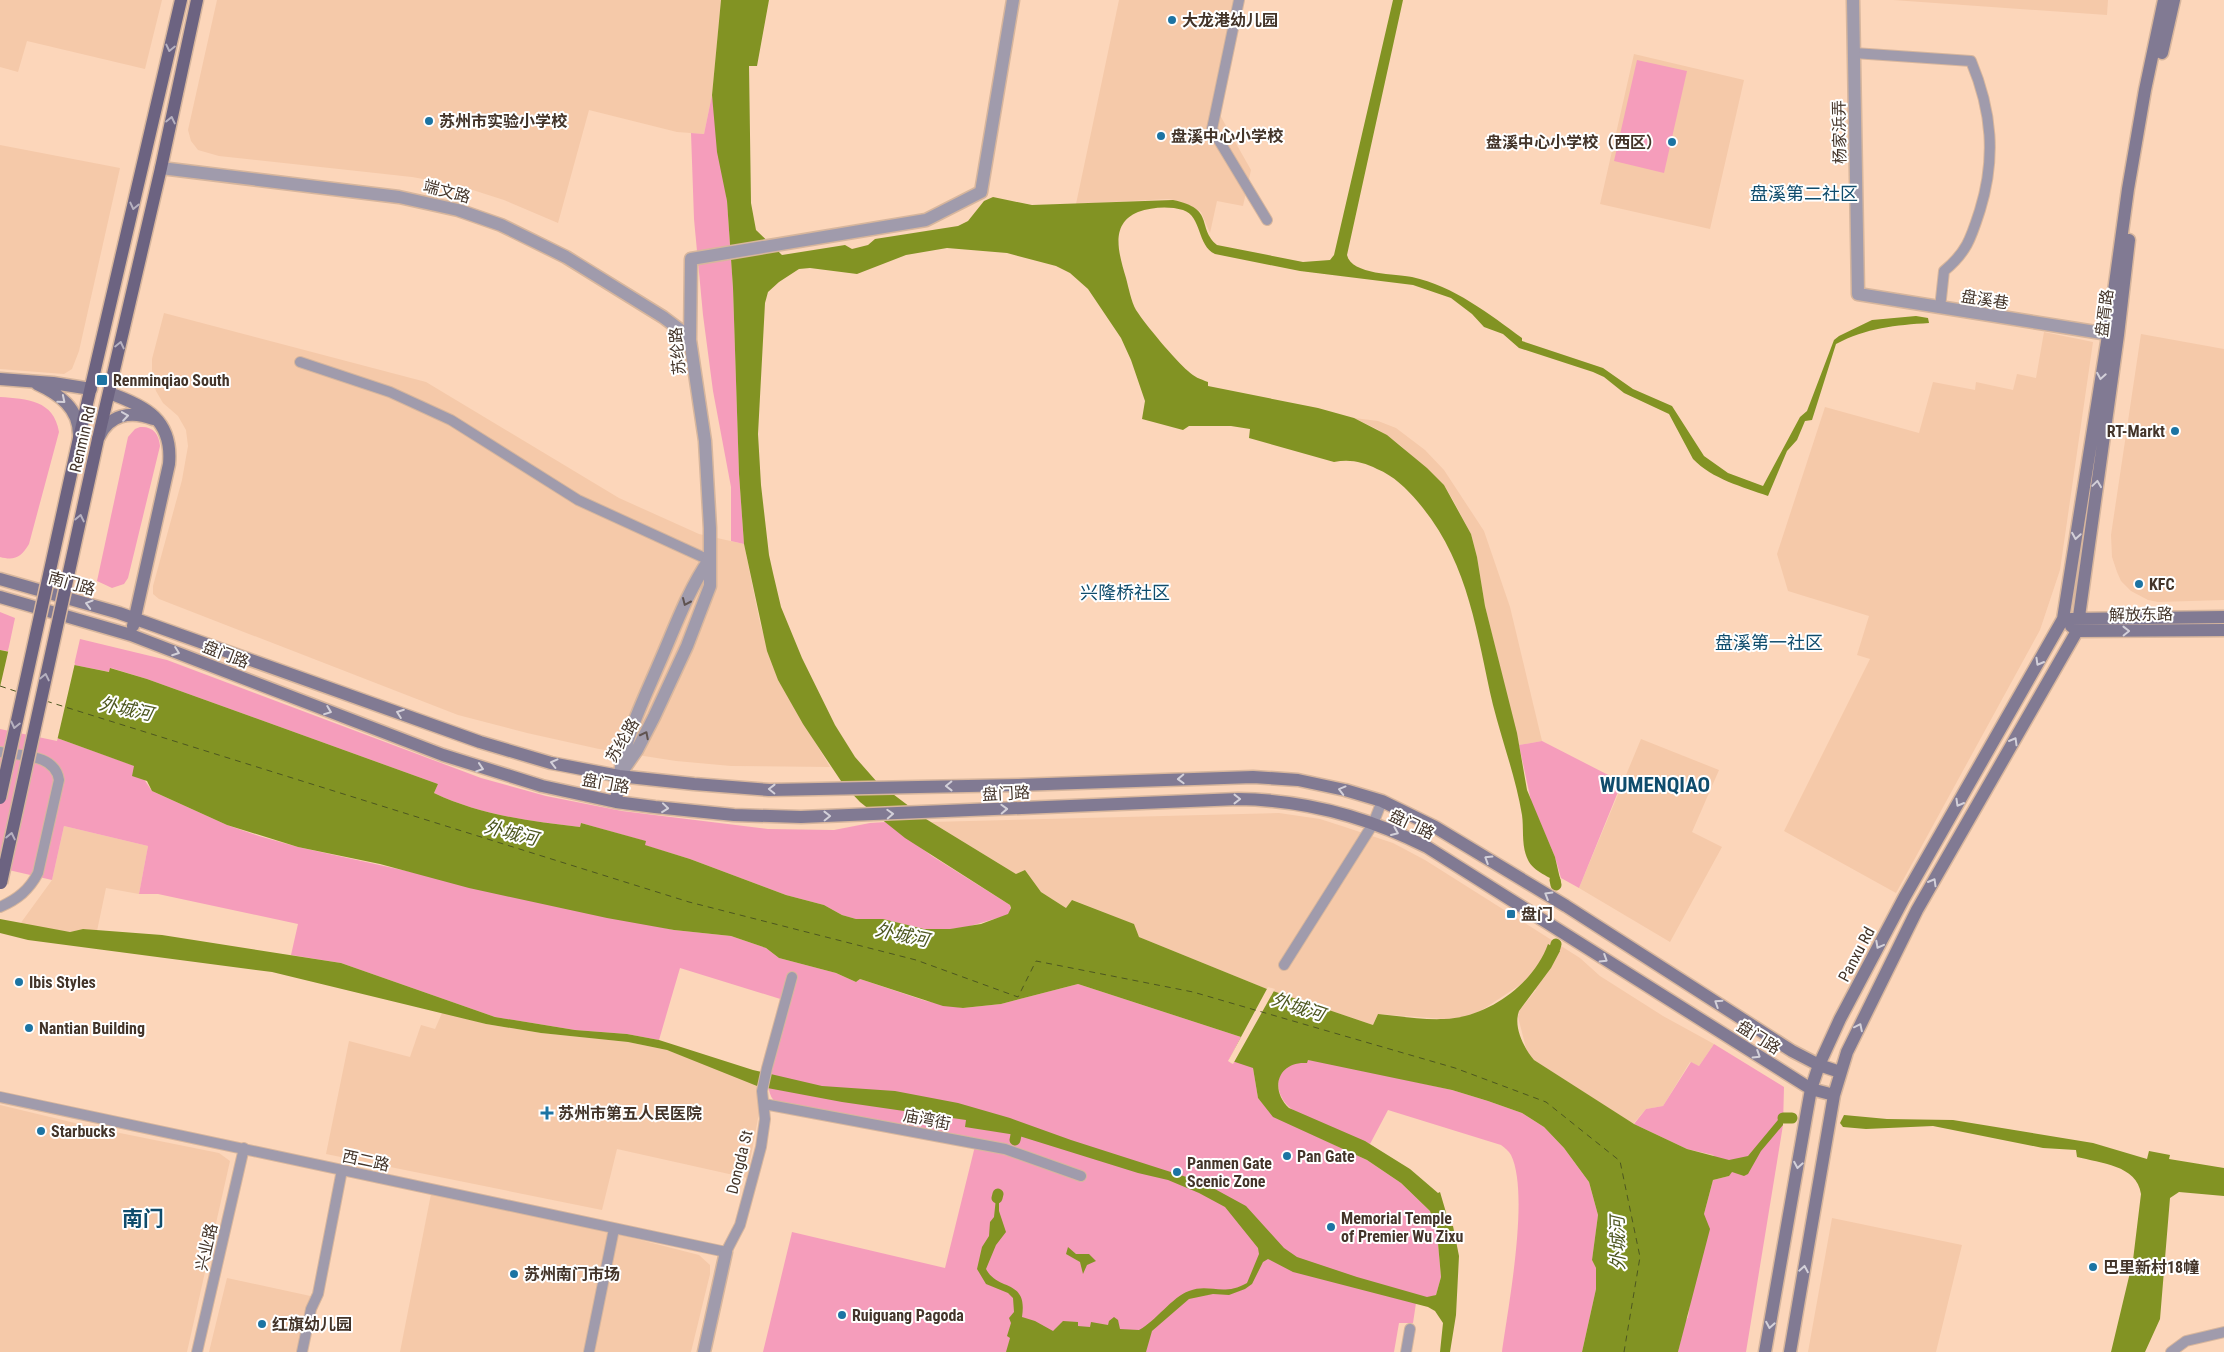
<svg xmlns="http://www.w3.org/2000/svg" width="2224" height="1352" viewBox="0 0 2224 1352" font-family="'Roboto Condensed','Noto Sans SC',sans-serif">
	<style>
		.built { fill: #f5c9a9 }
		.green { fill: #f59dbb }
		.water { fill: #829323 }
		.pier { fill: #fcd6ba }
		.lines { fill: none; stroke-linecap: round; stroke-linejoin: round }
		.canal { stroke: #829323; stroke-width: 11 }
		.ferry { stroke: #4d5720; stroke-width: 1; stroke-dasharray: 6 5; stroke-linecap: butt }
		.minor-casing { stroke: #d7b69d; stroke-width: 12 }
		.tertiary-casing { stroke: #d7b69d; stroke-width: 15 }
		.secondary-casing { stroke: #d7b69d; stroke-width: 15 }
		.primary-casing { stroke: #d7b69d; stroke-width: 15 }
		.minor { stroke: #a09bac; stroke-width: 10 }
		.tertiary { stroke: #a09bac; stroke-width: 12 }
		.secondary { stroke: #817a93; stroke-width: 12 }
		.primary { stroke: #6c6381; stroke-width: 12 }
		.primary-bridge-casing { stroke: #d7b69d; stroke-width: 15; stroke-linecap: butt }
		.primary-bridge { stroke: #6c6381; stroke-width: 12 }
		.oneway { stroke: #b6b1c0 }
		.oneway2 { stroke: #d3d0d9 }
		.oneway3 { stroke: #5f5350 }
		.poi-dot { fill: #1c74a3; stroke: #fff; stroke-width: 2 }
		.labels { text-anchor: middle; stroke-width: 4; stroke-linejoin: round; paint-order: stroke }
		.poi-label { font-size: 16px; font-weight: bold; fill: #433429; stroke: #fff; text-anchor: start }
		.street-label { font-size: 16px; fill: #433429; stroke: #fff }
		.neighbourhood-label { font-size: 18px; fill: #0f4c6c; stroke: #fff }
		.water-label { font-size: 18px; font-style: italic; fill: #4d5720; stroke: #fff }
		.district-label { font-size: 21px; font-weight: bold; fill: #0f4c6c; stroke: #fff }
	</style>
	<rect width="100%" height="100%" fill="#fcd6ba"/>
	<path class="built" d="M0 0H162L145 69 27 41 18 72 0 67Z
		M217 0H721L712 95 704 134 677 132 589 110 558 223 504 200 457 185 412 177 219 156 198 150 191 141 188 130Z
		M1119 0H1234L1212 101 1251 170 1243 206 1217 201 1210 233 1201 212 1180 201 1168 199 1076 204Z
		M1893 0H2108L2107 15Z
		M1634 54 1744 80 1710 229 1600 204Z
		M0 145 120 168 79 351 72 369 64 374 0 369Z
		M164 313 426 382 619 498 699 534 744 544 760 623 778 680 830 767 731 766 676 761 599 749 527 733 458 715 159 599 153 594V586L182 480 188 446 186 430 178 416 163 403 156 391 152 377V359Z
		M2044 332 2093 342 2060 570 2040 630 1896 893 1784 831 1870 659 1857 655 1869 616 1788 591 1777 554 1825 407 1919 433 1933 382 1975 390 1976 382 2013 390 2017 374 2036 378Z
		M2141 334 2224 349V600L2158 602 2148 600 2131 591 2121 581 2117 572 2112 557 2111 535Z
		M1354 418 1378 421 1396 428 1425 450 1444 470 1484 531 1510 607 1542 741 1519 745 1485 606 1477 557 1471 534 1453 500 1444 485 1400 445 1377 429Z
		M1641 739 1719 770 1692 832 1722 847 1670 942 1579 888Z
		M1279 813 1320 819 1345 827 1393 843 1425 860 1580 958 1600 976 1663 1016 1714 1044 1699 1066 1690 1062 1663 1106 1646 1109 1633 1124 1534 1060 1527 1052 1518 1017 1519 1011 1536 990 1523 983 1482 1010 1465 1017 1445 1019 1378 1014 1373 1025 1267 989 1139 937 1133 924 1073 900 1066 908 1041 892 1025 870 1016 874 931 822Z
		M64 826 148 846 139 894 106 888 97 931 83 929 70 932 20 924 52 880Z
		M426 1008 486 1024 541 1033 628 1042 667 1050 749 1081 757 1086 761 1102 747 1178 617 1149 602 1210 326 1154 349 1041 410 1057 421 1025 435 1029 442 1013Z
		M0 1105 100 1129 219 1153 230 1161 187 1352H0Z
		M431 1194 621 1235 699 1255 710 1265V1274L691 1352H400Z
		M1832 1218 1962 1245 1936 1352H1808Z
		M227 1278 315 1297 302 1352H209Z"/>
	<path class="green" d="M1637 60 1687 71 1664 173 1614 161Z
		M712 95 727 201 733 288 739 474 744 544 731 541V487L713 391 703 315 694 219 691 133 704 134Z
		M0 397C27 399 54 400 59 432L29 544C21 557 15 561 0 557Z
		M140 427C153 426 159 434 160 446L128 578 124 584 112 588 97 581 128 437 135 429Z
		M0 612 15 618 8 651 0 650Z
		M80 639 167 660 481 778 546 796 622 811 768 829 834 830 870 823 886 822 932 856 1010 905 1011 911 1008 915 967 927 951 929H924L883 919H856L842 915 824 905 786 895 690 859 644 845 645 841 581 823 580 827C530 821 480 815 434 793L438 784 147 679 111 668 110 672 74 665Z
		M0 726 57 738 135 766 152 791 227 825 259 836 298 847 674 930 731 936 766 948 779 958 836 973 856 982 860 979 926 1001 963 1008 1001 1004 1078 984 1241 1037 1253 1068 1258 1098 1273 1116 1367 1160 1401 1183 1430 1211 1437 1232 1441 1277 1436 1295 1416 1303 1413 1323H1399L1394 1352H763L792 1232 945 1268 975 1146 776 1103C772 1099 770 1095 769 1090 769 1068 784 1024 790 1002L680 968 659 1040 627 1034 575 1030 495 1017 341 963 291 955 298 924 158 894H139L148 846 64 826 52 880 0 868Z
		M1542 741 1622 782 1579 888 1561 878 1555 857 1531 801 1519 745Z
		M1714 1044 1784 1087 1783 1125 1746 1352H1678L1685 1322 1688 1317 1704 1214 1713 1180 1729 1176 1713 1155 1687 1149 1634 1124 1646 1109 1663 1106 1691 1062 1699 1066Z
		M1308 1060 1322 1061 1452 1090 1488 1101 1522 1113 1544 1127 1564 1148 1589 1182 1598 1215 1592 1260 1596 1268V1289L1582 1352H1502C1508 1307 1530 1194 1511 1155 1509 1151 1505 1148 1501 1145L1388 1110 1370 1144 1298 1113C1269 1098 1272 1060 1306 1063Z"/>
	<path class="water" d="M721 0H769L757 66H749L751 203 756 230 782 255 845 245 852 249 868 245 875 239 958 226 968 221 984 201 993 197 1032 205 1173 200C1216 209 1196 227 1217 245L1303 262 1330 260 1334 255 1393 0H1403L1347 255C1351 275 1397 274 1412 277 1454 286 1489 314 1522 338V341L1603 368 1633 389 1672 406 1704 456 1728 473 1763 486 1800 417 1807 411 1834 340 1839 336 1872 320 1916 316 1928 318 1929 323C1896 325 1866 328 1836 344L1812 420 1805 421 1797 440 1787 451 1768 496C1743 487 1712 479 1693 459L1669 414 1624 393 1604 377 1593 372 1519 348 1503 334 1484 327 1472 314 1451 298 1413 285 1300 271 1215 254C1197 246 1202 216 1183 210 1169 206 1152 207 1138 212 1109 224 1119 254 1126 278 1129 289 1131 301 1136 310 1145 324 1175 360 1188 371 1194 377 1200 379 1208 382V386L1318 408 1354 418 1387 435 1427 468 1444 485 1471 534 1477 557 1485 606 1517 733 1527 790 1555 857 1561 883C1550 878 1533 871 1528 860 1521 846 1524 829 1522 815 1516 778 1502 741 1493 705 1476 631 1469 562 1418 502 1406 488 1394 476 1377 469 1363 462 1350 459 1334 462L1249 438 1250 429 1231 426H1189L1183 430 1142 419 1145 401 1131 360 1121 338 1088 289 1070 273 1056 266 1007 253 947 248 906 255 857 274 810 268 799 269 779 282 768 292 765 303 758 434 761 485 769 555 773 573 781 607 802 658 835 725 855 757 877 782 926 819 1016 874 1025 870 1041 892 1066 908 1072 900 1134 924 1139 937 1267 989 1373 1025 1378 1014C1400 1016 1422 1020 1444 1019 1487 1018 1534 984 1548 944L1560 951 1551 968 1519 1011C1513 1027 1524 1048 1534 1060L1634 1124 1687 1149 1729 1160 1748 1156 1783 1114V1125L1761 1151 1748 1174 1744 1176 1732 1172 1729 1176 1713 1180 1704 1214 1710 1229 1678 1352H1582L1596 1289V1268L1592 1260 1598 1215 1589 1182 1564 1148 1544 1127 1522 1113 1488 1101 1452 1090 1308 1060 1307 1063C1278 1061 1269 1089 1289 1108L1365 1141 1410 1169 1438 1193 1440 1192 1450 1226H1453L1459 1256 1456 1315 1450 1352H1440L1443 1323 1435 1311 1428 1307 1293 1272 1268 1259 1263 1262 1252 1284 1245 1289 1229 1295 1213 1294 1189 1299 1152 1331 1146 1352H1006L1010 1338 1007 1336 1011 1323 1009 1318 1014 1312 1013 1298 1008 1293 986 1284 977 1269 982 1247 989 1236 990 1222 994 1217 996 1198H999V1211L1006 1232 996 1245 986 1269C998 1292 1028 1278 1022 1317L1035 1321 1053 1331 1063 1321 1078 1322V1326L1090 1327 1091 1322 1108 1325 1109 1321 1114 1317 1118 1320 1120 1329 1139 1330C1156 1321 1172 1297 1189 1291 1210 1283 1222 1297 1247 1283L1259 1254 1258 1248 1225 1207 1199 1193 1168 1180 1138 1173 1016 1135 965 1127 966 1120 842 1102 757 1086 667 1050 628 1042 541 1033 486 1024 272 972 28 940 0 933V919L70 932 83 929 162 935 341 963 495 1017 575 1030 627 1034 659 1040 753 1070 822 1086 895 1091 958 1103 1010 1118 1071 1140 1202 1182 1246 1206 1284 1248 1297 1257 1357 1277 1427 1297 1436 1295 1441 1277 1437 1232 1430 1211 1401 1183 1367 1160 1273 1117 1258 1098 1253 1068 1229 1060 1241 1037 1078 984 1001 1004 963 1008 943 1006 860 979 856 982 836 973 779 958 766 948 731 936 674 930 607 918 469 888 380 864 298 847 227 825 152 791 147 781 132 776 134 766 57 738 0 726V650L109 672 110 668 147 679 438 784 434 793C480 815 530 821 580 827L581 823 646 841 645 845 690 859 786 895 824 905 842 915 856 919H883L924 929H950L981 924 1008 914 1011 908 1010 905 905 838 860 802 843 784 803 724 778 680 767 651 744 544 739 474 733 288 727 201 717 152 712 95Z
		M1844 1115 1887 1119 1953 1120 2093 1143 2147 1159 2149 1151 2170 1155 2169 1159 2224 1168V1196L2179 1192 2170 1198 2160 1319 2145 1352H2111L2133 1260 2141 1194C2137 1165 2100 1163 2077 1157L2076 1150 2043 1148 1933 1126 1866 1129 1843 1127 1840 1123Z
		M1068 1247 1076 1254H1089L1096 1261 1087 1265 1083 1274 1080 1262 1066 1254Z"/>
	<path class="pier" d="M9 648 75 663 57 741 0 729V687Z
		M1268 987 1275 989 1233 1064 1231 1063 1228 1061Z"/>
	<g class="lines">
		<path class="canal" d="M1555 880 1556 885
			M1555 948 1556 944
			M1783 1118H1792
			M1015 1140 1016 1135
			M997 1198 998 1194"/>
		<path class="ferry" d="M0 686 18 692
			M46 701 689 902 916 960 1018 997 1036 961 1193 992 1455 1068 1546 1102 1620 1161 1640 1257 1624 1352"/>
		<defs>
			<path id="minor" d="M1239 0 1212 129 1267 220
				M1854 53 1971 61C1992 111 1996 158 1980 210 1971 238 1967 252 1944 271L1940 308
				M300 362 390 392 451 420 578 500 709 560
				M0 752C22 756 55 754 59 780L38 873C29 890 18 899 0 907
				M1284 965 1373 824 1382 801
				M0 1097 726 1252 740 1225 761 1147 765 1119 762 1091 767 1068 792 977
				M764 1104 1005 1149 1081 1176
				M197 1352 244 1148
				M302 1352 311 1309 318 1294 342 1170
				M589 1352 614 1229
				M1406 1352 1410 1329
				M2171 1352 2186 1341 2224 1332"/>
			<path id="tertiary" d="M1853 0 1858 294 2108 334
				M161 168 399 197 458 210 501 225 566 257 663 317 687 335 690 340
				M620 773C626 735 643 701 658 666 674 630 687 592 709 560
				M619 776 637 750 654 717 687 646 710 586V528L705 441 690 340 691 259 926 220 981 192 1013 0
				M704 1352 726 1252"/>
			<path id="secondary" d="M2162 53 2174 0
				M0 379 53 383 91 389
				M37 384C59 394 79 408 79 435
				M109 393C146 406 173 420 169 464L133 626
				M99 437C109 415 130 410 153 419
				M0 579 119 613 480 742 551 763 619 776 694 784 769 790 1018 785 1253 777 1298 780 1345 790 1382 801 1435 827 1566 906 1792 1051 1819 1065 1840 1072
				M0 597 131 635 443 755 542 786 616 802 655 807 734 815 801 817 1238 799C1305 800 1368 817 1427 847L1811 1089 1834 1095
				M2071 619 2224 617
				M2071 626 2077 631 2224 630
				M616 802 619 776
				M1765 1352 1806 1117 1811 1089 1819 1065 1840 1019 1904 898 2063 619 2107 342 2128 189 2145 90 2164 0
				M1790 1352 1834 1095 1847 1052 1917 910 2077 631 2118 335 2129 240"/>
			<path id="primary" d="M79 438 181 0
				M98 439 161 168 197 0"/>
		</defs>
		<use href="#minor" class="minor-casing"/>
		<use href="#tertiary" class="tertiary-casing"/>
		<use href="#secondary" class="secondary-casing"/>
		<use href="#primary" class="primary-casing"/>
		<use href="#minor" class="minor"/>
		<use href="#tertiary" class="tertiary"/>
		<use href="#secondary" class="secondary"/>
		<use href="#primary" class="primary"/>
		<defs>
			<path id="primary-bridge" d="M0 798 79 438
				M1 883 98 439"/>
		</defs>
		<use href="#primary-bridge" class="primary-bridge-casing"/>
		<use href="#primary-bridge" class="primary-bridge"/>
	</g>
	<defs><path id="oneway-chevron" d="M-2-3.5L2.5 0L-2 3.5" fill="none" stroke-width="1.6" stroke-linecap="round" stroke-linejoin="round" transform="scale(1.25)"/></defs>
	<g class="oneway">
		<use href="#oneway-chevron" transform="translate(170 48) rotate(103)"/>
		<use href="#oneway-chevron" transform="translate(171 120) rotate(-78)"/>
		<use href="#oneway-chevron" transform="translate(134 206) rotate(103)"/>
		<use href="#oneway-chevron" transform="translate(120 345) rotate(-77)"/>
		<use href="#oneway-chevron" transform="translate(80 518) rotate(-78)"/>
		<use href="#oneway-chevron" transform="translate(45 677) rotate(-78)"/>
		<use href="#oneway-chevron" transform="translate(15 725) rotate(103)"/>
		<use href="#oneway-chevron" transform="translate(11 836) rotate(-78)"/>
	</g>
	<g class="oneway2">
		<use href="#oneway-chevron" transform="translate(2101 376) rotate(100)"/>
		<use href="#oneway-chevron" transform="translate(62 400) rotate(40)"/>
		<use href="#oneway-chevron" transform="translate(125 416) rotate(-8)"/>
		<use href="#oneway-chevron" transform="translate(2097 484) rotate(-82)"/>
		<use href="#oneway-chevron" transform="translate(2076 536) rotate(99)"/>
		<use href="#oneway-chevron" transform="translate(89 604) rotate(-164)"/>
		<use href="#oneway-chevron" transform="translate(2126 631) rotate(-1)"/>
		<use href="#oneway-chevron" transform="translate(176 652) rotate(20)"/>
		<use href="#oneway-chevron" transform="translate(2039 662) rotate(120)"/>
		<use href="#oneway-chevron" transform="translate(328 711) rotate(21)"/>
		<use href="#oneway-chevron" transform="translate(400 713) rotate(-160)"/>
		<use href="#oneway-chevron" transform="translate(2014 741) rotate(-60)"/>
		<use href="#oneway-chevron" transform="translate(554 763) rotate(-166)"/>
		<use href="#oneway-chevron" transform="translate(480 768) rotate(18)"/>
		<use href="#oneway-chevron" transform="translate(1181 779) rotate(178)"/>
		<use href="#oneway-chevron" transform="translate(949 786) rotate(179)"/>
		<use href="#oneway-chevron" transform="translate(772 789) rotate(-179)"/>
		<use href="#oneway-chevron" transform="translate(1342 790) rotate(-165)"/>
		<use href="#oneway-chevron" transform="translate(1237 799)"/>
		<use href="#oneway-chevron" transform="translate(1959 803) rotate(120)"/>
		<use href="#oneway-chevron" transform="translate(665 808) rotate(6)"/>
		<use href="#oneway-chevron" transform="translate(1004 809) rotate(-2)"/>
		<use href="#oneway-chevron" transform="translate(890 814) rotate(-3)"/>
		<use href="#oneway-chevron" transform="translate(827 816) rotate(-1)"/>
		<use href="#oneway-chevron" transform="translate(1395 832) rotate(23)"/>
		<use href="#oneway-chevron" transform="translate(1488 859) rotate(-148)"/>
		<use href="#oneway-chevron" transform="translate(1933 882) rotate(-60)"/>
		<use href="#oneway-chevron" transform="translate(1548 895) rotate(-149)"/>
		<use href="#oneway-chevron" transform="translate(1879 945) rotate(118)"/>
		<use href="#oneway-chevron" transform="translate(1604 959) rotate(32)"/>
		<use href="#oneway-chevron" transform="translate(1718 1003) rotate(-147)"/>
		<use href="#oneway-chevron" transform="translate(1859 1027) rotate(-64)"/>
		<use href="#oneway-chevron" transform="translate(1757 1055) rotate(32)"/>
		<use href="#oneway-chevron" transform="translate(1798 1165) rotate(100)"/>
		<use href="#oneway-chevron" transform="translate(1804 1269) rotate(-80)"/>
		<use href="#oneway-chevron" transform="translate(1770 1325) rotate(100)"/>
	</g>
	<g class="oneway3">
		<use href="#oneway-chevron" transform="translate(686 602) rotate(114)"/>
		<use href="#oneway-chevron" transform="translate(645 735) rotate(-63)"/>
	</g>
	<g class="poi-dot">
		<circle cx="1172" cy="20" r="5"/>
		<circle cx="429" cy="121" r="5"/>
		<circle cx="1161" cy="136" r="5"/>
		<circle cx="1672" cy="142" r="5"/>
		<rect x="96" y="374" width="12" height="12" rx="2.5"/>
		<circle cx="2175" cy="431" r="5"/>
		<circle cx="2139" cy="584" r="5"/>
		<rect x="1506" y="909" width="10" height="10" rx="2.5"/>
		<circle cx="19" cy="982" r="5"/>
		<circle cx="29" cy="1028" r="5"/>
		<path d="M544.5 1105.5h5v5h5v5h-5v5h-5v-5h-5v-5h5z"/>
		<circle cx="41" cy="1131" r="5"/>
		<circle cx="1287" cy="1156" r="5"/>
		<circle cx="1177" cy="1172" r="5"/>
		<circle cx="1331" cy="1227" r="5"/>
		<circle cx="2093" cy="1267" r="5"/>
		<circle cx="514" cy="1274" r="5"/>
		<circle cx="842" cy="1315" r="5"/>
		<circle cx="262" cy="1324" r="5"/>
	</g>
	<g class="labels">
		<g class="poi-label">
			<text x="1182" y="26">大龙港幼儿园</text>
			<text x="439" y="127">苏州市实验小学校</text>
			<text x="1171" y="142">盘溪中心小学校</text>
			<text x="1662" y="148" text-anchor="end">盘溪中心小学校（西区）</text>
			<text x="113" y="386">Renminqiao South</text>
			<text x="2165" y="437" text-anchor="end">RT-Markt</text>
			<text x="2149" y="590">KFC</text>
			<text x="1521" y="920">盘门</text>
			<text x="29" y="988">Ibis Styles</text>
			<text x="39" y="1034">Nantian Building</text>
			<text x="558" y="1119">苏州市第五人民医院</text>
			<text x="51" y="1137">Starbucks</text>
			<text x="1297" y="1162">Pan Gate</text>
			<text x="1187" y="1169">Panmen Gate<tspan x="1187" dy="18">Scenic Zone</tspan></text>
			<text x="1341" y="1224">Memorial Temple<tspan x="1341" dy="18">of Premier Wu Zixu</tspan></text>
			<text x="2103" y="1273">巴里新村18幢</text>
			<text x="524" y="1280">苏州南门市场</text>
			<text x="852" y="1321">Ruiguang Pagoda</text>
			<text x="272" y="1330">红旗幼儿园</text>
		</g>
		<g class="street-label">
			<text transform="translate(1839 132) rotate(-91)" y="6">杨家浜弄</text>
			<text transform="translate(447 191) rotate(15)" y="6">端文路</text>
			<text transform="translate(1985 299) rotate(9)" y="6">盘溪巷</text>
			<text transform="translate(2104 313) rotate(-83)" y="6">盘胥路</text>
			<text transform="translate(677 351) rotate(-95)" y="6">苏纶路</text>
			<text transform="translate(82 439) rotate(-77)" y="6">Renmin Rd</text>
			<text transform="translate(72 583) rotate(16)" y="6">南门路</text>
			<text transform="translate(2141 614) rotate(-1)" y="6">解放东路</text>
			<text transform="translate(226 654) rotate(21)" y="6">盘门路</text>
			<text transform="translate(622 740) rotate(-59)" y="6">苏纶路</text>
			<text transform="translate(606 783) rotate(10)" y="6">盘门路</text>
			<text transform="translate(1006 793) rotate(-3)" y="6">盘门路</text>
			<text transform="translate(1412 824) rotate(25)" y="6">盘门路</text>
			<text transform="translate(1856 954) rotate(-62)" y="6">Panxu Rd</text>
			<text transform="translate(1759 1037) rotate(32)" y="6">盘门路</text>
			<text transform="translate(927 1119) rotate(11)" y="6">庙湾街</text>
			<text transform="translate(366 1160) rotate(12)" y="6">西二路</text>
			<text transform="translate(739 1162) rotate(-76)" y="6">Dongda St</text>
			<text transform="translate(206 1247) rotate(-77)" y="6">兴业路</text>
		</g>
		<g class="neighbourhood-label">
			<text x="1804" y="200">盘溪第二社区</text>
			<text x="1125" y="599">兴隆桥社区</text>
			<text x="1769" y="649">盘溪第一社区</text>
		</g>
		<g class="water-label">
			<text transform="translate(126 709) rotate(12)" y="6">外城河</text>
			<text transform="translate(511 833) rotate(14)" y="6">外城河</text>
			<text transform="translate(902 935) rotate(12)" y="6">外城河</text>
			<text transform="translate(1298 1007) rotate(18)" y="6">外城河</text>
			<text transform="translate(1618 1243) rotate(-91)" y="6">外城河</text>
		</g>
		<g class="district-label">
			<text x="1655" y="792">WUMENQIAO</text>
			<text x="143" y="1226">南门</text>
		</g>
	</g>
</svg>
